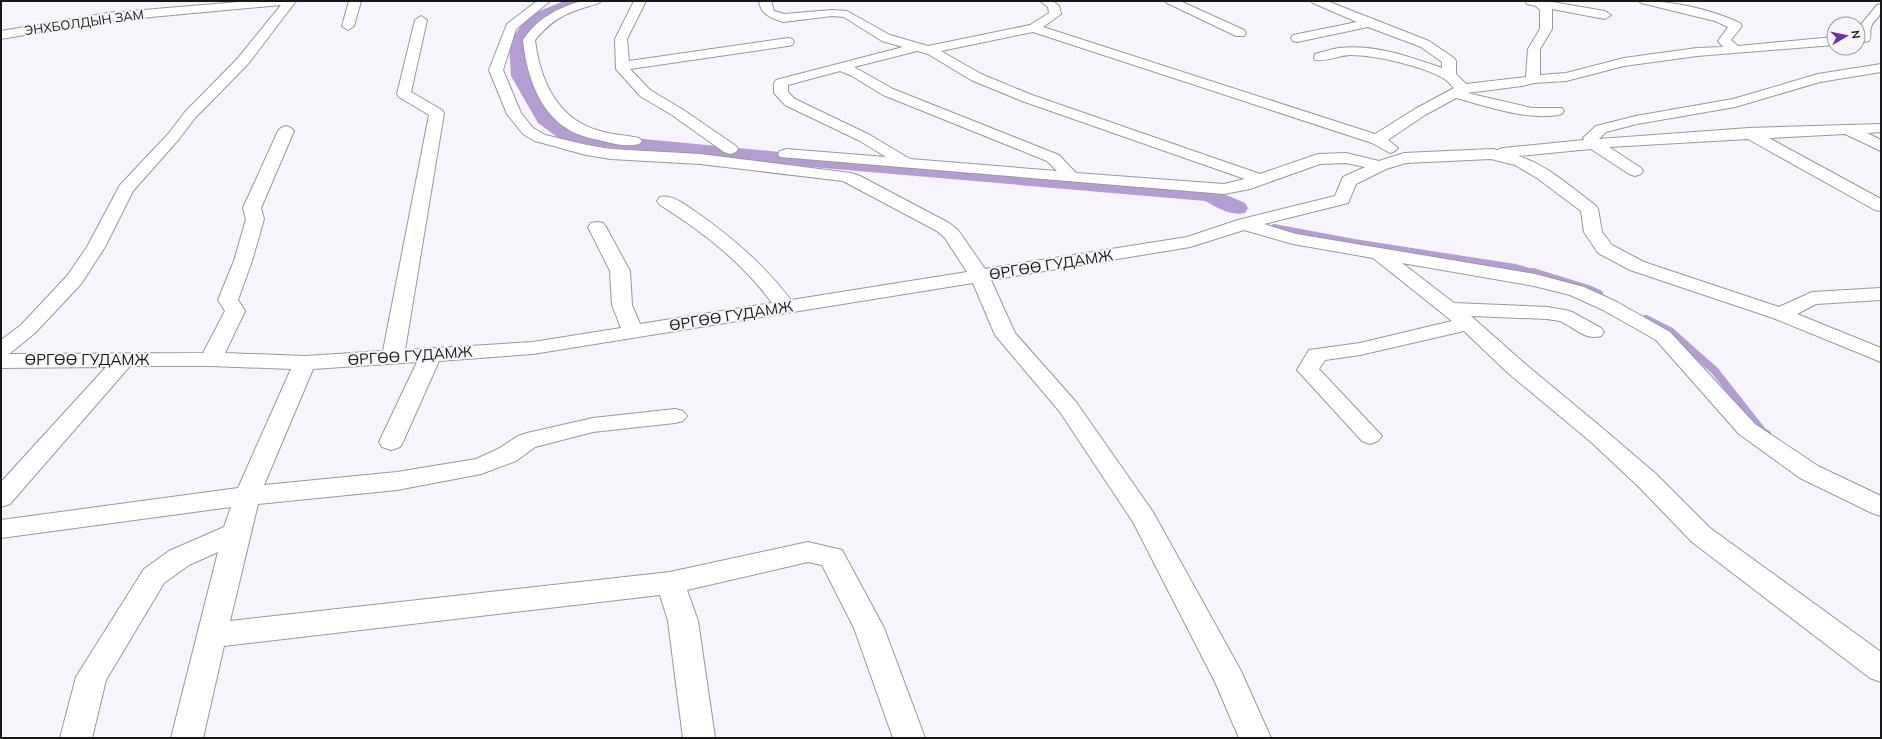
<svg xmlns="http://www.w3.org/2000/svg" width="1882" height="739" viewBox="0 0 1882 739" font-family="Mulish,sans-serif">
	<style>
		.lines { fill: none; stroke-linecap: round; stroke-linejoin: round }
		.stream-far1 { stroke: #b49dd3; stroke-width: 6 }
		.stream { stroke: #b49dd3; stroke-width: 8 }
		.canal { fill: #b49dd3; fill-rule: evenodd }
		.minor-casing { stroke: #9a989e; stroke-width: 2 }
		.minor { fill: #fff; fill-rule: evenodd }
		.labels { text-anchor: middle; stroke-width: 4; stroke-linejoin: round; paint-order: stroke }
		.far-street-label { font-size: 13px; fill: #171619; stroke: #f7f4fb }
		.street-label { font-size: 15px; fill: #171619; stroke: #f7f4fb }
	</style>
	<rect width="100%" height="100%" fill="#f7f4fb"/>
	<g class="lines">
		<path class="stream-far1" d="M1274 227 1354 242 1515 267 1536 273"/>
		<path class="stream" d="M1533 272 1588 289 1599 294
			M1646 319 1670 331 1715 371 1763 432 1767 434"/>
		<path class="canal" d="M564 1H584L582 4 538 22 525 44 529 76 552 115 573 130 602 135 800 154 1210 188 1245 203 1248 208 1245 213C1230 216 1218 208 1205 201L800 166 602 147 560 139 538 123 511 76 509 44 527 16Z"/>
		<defs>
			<path id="minor" d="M250 1H296L248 64 195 118 179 139 133 191 105 247 81 284 35 333 9 354 203 353 225 311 218 300 234 261 246 219 243 208 278 131 281 128 286 126 291 128 294 131 261 208 264 219 252 261 238 300 245 311 225 353 305 356 383 351 429 115 399 97 397 94 415 20 421 16 427 20 411 92 442 110 444 113 405 350 533 342 621 328 612 305 610 271 588 227 591 223 597 222 603 223 606 227 630 271 632 305 640 324 772 303C742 262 703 232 660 205L657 201 660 197C673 194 685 205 696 212 732 237 764 265 791 300L967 272 945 238 937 231 843 181 700 164 611 159 586 155 535 141 523 134 507 114 489 70 507 24 537 1H550L516 29 503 70 521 113 533 128 545 135 587 145 611 149 700 154 851 173 860 176 949 223 958 230 985 269 1187 237 1238 220 1335 196 1343 177 1365 167 1346 163 1320 164 1250 189 1224 194 780 157 778 154 780 151 786 149 886 157 860 141 785 105 774 93V83L776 80 903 47 882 41 844 17 832 16 783 22C771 18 761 15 759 1H771L774 11 784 14 832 10 847 11 890 35 928 46 1030 25 1049 13 1048 7 1040 1H1053L1059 6 1061 14 1043 27 1375 134 1415 109 1454 88C1451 85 1447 80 1443 78 1422 66 1375 55 1351 55 1340 55 1326 62 1315 60L1314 57 1315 54C1323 52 1331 49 1339 48 1375 44 1410 57 1442 68V62L1421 47 1368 27 1297 42 1293 41 1291 38 1293 35 1357 22 1313 3 1311 1H1327L1429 41 1454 58 1456 61V74L1466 84 1526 77 1528 49 1540 29V10L1536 6 1527 4 1526 1H1546L1605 11 1611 15 1605 19 1552 9V29L1540 49V75L1566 73 1624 58 1697 48 1723 47 1718 41 1728 27 1715 21 1641 3 1639 1C1673 1 1710 9 1740 23L1742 26 1731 40 1738 46 1834 37V45L1697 56 1624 66 1566 81 1534 83 1522 86 1467 93 1532 108H1562L1564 111 1562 114C1530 122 1487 106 1456 98L1425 115 1388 140 1398 148 1395 151 1390 153 1372 143 1033 32 941 51 981 74 1032 95 1260 174 1318 154 1346 153 1379 161 1404 153 1492 149 1497 150 1503 148 1584 140 1583 138 1596 126 1636 116 1733 99 1818 74 1881 64V72L1820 82 1735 107 1637 124 1606 132 1599 139 1749 128 1881 124V132L1867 133 1881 140V151L1845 134 1769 138 1881 199V211L1875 210 1748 139 1609 147 1641 168 1643 171 1641 174 1635 176 1629 174 1591 149 1518 156C1546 164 1572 188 1595 205L1598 209 1602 232 1612 245 1644 262 1779 307 1812 292 1881 288V300L1816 304 1797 314 1881 348V362L1773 318 1630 270 1598 253 1584 232 1581 211 1537 178 1515 165 1491 159 1406 163 1386 169 1356 184 1348 203 1264 224 1296 234 1535 274 1584 287 1617 302 1670 332 1755 424 1818 466 1881 496V516L1872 513 1800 478 1739 434 1656 340 1603 310 1570 295 1534 286 1402 263 1454 303 1547 307 1565 310 1572 312 1601 328 1604 332 1601 336C1585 341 1574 327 1560 321 1556 320 1551 320 1547 319L1471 316 1524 363 1607 432 1656 474 1710 528 1881 652V682L1870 678 1692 542 1638 486 1591 442 1508 373 1464 331 1360 355 1325 360 1319 369 1382 436 1378 441 1370 444 1362 441 1297 370 1309 350 1360 343 1452 321 1373 258 1293 244 1244 230 1190 247 991 280 1015 333 1076 402 1153 512 1241 671 1271 738H1239L1215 682 1133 522 1060 412 995 335 973 283 533 354 439 361 403 442 400 447 391 450 382 447 379 442 417 362 313 369 264 485 397 472 476 459 498 449 518 436 527 433 593 418 675 409 683 411 687 416 683 421 675 423 593 432 535 447 516 461 481 474 397 490 258 504 230 621 670 572 808 542 842 550 884 628 925 738H893L854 628 822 565 808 562 687 590 698 621 715 738H683L668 621 660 595 224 646 203 738H171L218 552 189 565 164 583 106 680 92 738H60L76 677 144 569 169 551 224 527 231 507 1 538V520L238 488 291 369 211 366H130L10 504 1 507V482L106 367 1 368V340L21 325 67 276 87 247 120 185 169 133 185 112 238 58 281 5 108 21 1 39V31L108 13ZM917 51 928 54 971 80 1022 101 1245 179 1224 184 1076 173 1059 155 893 89 854 67ZM840 71 852 76 883 95 1047 161 1057 171 910 159 870 135 795 99 788 92V85Z
				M349 1H361L354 26 348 30 342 26Z
				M582 1H601L599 3C569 12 555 16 535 40 540 81 558 120 600 131 613 135 627 135 639 138L642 141 639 144C628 147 614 144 603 141 589 138 575 135 563 126 537 107 526 71 523 40 538 18 557 8 582 1Z
				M634 1H646L627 39 629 61 788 38 792 39 794 42 792 45 788 46 630 69 650 90 682 109 736 146 738 149 736 152 730 154 724 152 672 115 640 96 616 69 615 39Z
				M1165 1H1180L1244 30 1246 33 1244 36H1236L1167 3Z
				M1881 4C1881 22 1875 16 1871 27 1869 32 1872 36 1869 41L1858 43 1859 27 1877 5Z"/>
		</defs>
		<use href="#minor" class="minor-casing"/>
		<use href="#minor" class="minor"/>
	</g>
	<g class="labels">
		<g class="far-street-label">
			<text transform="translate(84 22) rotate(-8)" y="5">ЭНХБОЛДЫН ЗАМ</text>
		</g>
		<g class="street-label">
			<text transform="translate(1051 265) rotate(-9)" y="5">ӨРГӨӨ ГУДАМЖ</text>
			<text transform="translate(731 316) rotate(-9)" y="5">ӨРГӨӨ ГУДАМЖ</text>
			<text transform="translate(410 356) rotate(-4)" y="5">ӨРГӨӨ ГУДАМЖ</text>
			<text x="87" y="365">ӨРГӨӨ ГУДАМЖ</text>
		</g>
	</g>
	<rect width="1882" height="739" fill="none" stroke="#171619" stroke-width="4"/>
	<g transform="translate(1846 36) rotate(81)"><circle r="19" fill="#f7f4fb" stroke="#9d9ba1"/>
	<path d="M0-3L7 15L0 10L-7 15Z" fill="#7032a8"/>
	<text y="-6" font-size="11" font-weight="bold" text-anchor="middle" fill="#171619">N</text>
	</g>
</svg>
